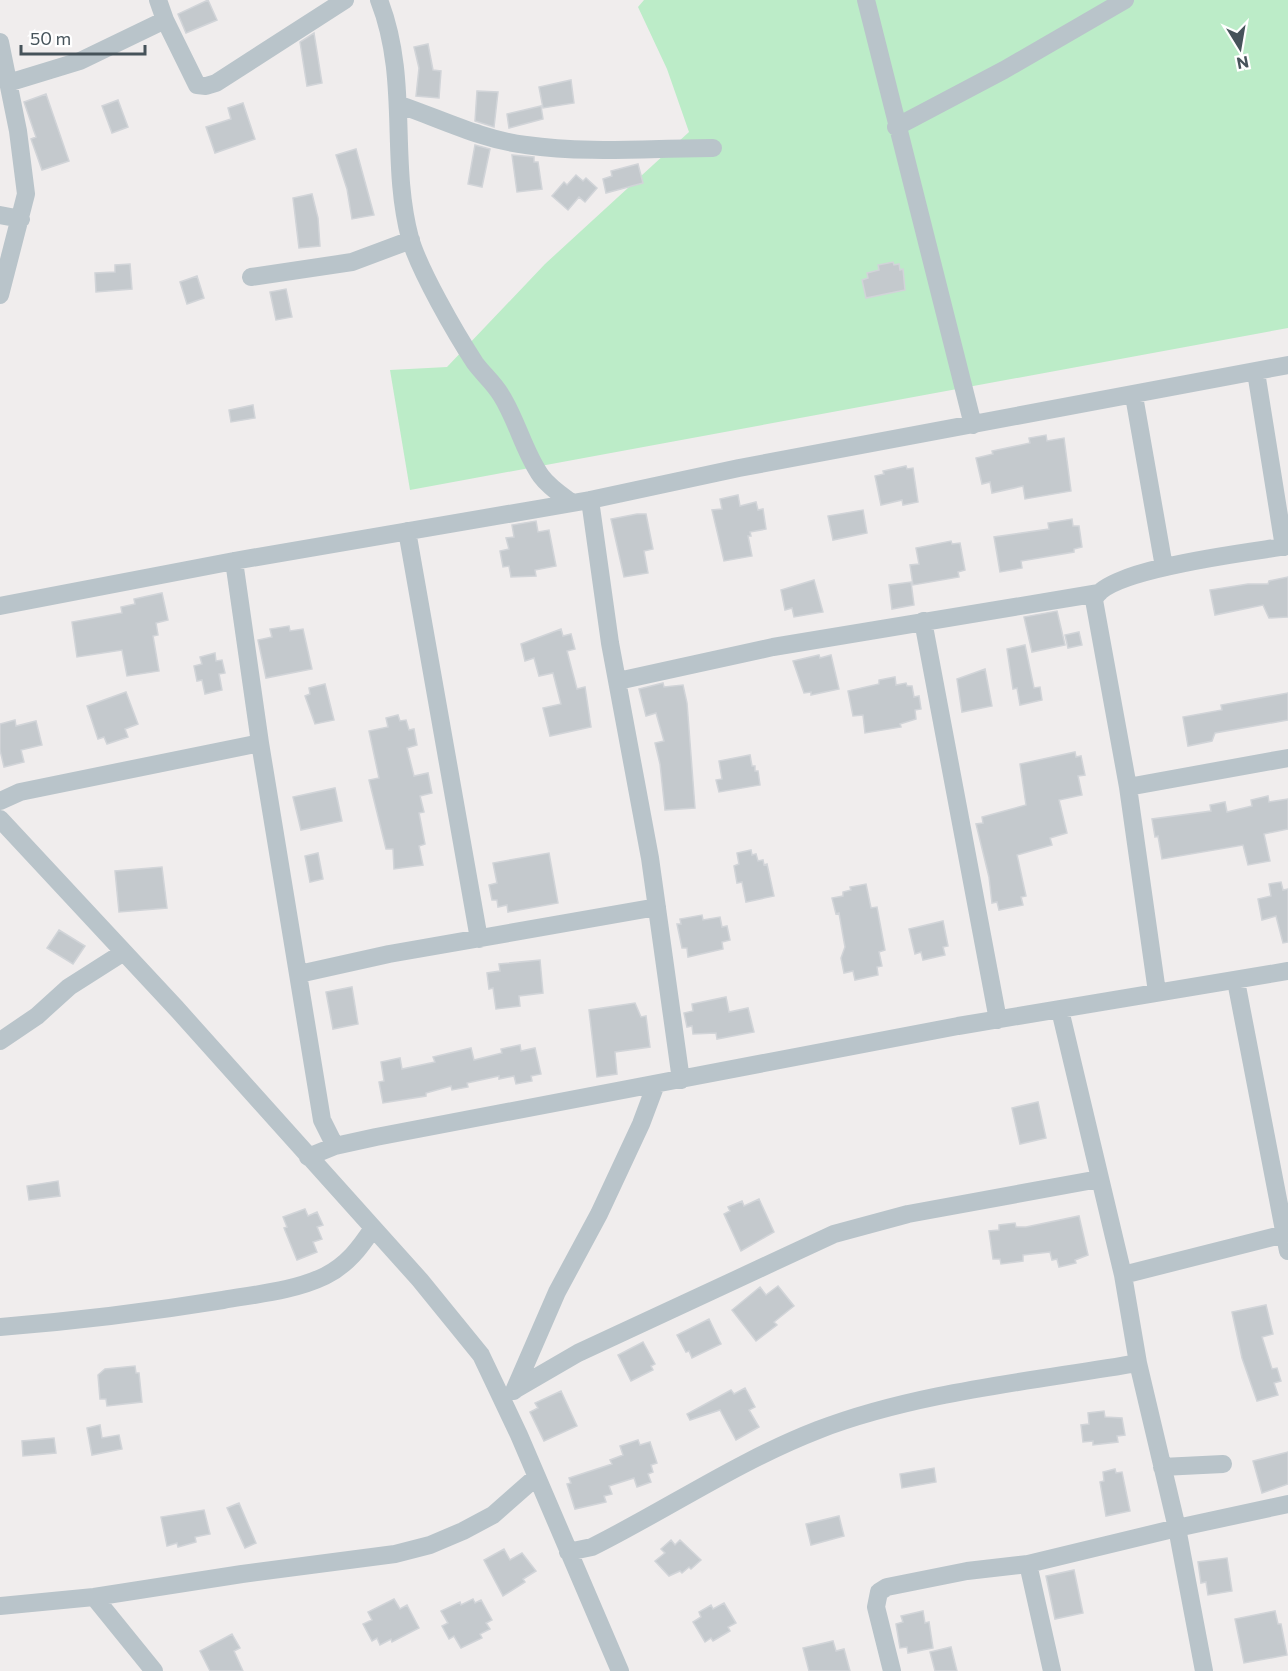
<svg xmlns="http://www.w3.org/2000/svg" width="1288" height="1671" viewBox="0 0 1288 1671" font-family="Commissioner,sans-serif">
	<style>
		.green { fill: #bcecc8 }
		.building { fill: #c4c9cd; stroke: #d1d4d8; stroke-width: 1.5 }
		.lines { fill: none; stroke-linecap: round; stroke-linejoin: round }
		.minor { stroke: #b9c4ca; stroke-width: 18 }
	</style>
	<rect width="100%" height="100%" fill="#f0eded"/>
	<path class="green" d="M644 0H1288V328L410 490 390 370 447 367 545 264 689 132 667 69 638 7Z"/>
	<path class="building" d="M208 0 217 20 186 33 178 14Z
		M314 33 322 83 307 86 300 42Z
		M428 44 433 70 441 71 439 98 416 96 419 68 414 47Z
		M571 80 574 103 543 108 539 87Z
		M477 91 498 92 494 127 475 121Z
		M46 94 69 161 42 170 31 139 36 137 24 102Z
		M118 100 128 127 112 133 102 106Z
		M243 103 255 139 215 153 206 127 231 119 228 108Z
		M541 106 543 119 509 128 507 114Z
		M475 145 490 149 482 187 468 184Z
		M356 149 374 215 352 219 347 189 336 155Z
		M512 155 534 157V162H538L542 189 517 192Z
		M638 164 643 183 606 193 603 179 612 176 611 171Z
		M576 175 583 181 586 178 597 188 585 202 579 197 568 210 552 196 564 182 567 185Z
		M312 194 318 218 320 246 299 248 293 198Z
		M893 262 894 265 899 264 900 270 903 269 905 290 866 298 862 280 868 278 867 273 879 270 878 265Z
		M130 264 132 289 96 292 95 273 115 272V265Z
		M197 276 204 298 187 304 180 282Z
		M286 289 292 317 276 320 270 292Z
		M253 405 255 418 231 422 229 410Z
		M1046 435 1047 441 1064 438 1071 491 1025 499 1023 486 992 493 990 482 982 484 976 458 993 454 992 451 1030 443 1029 438Z
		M906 466 907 469 913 468 918 502 903 505 902 500 881 505 875 476 884 474 883 471Z
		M738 495 740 506 756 502 758 510 763 509 766 529 750 532 751 536H748L752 556 724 561 712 510 722 509 720 499Z
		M863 510 867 533 833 540 828 516Z
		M637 514H646L653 549 644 551 648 573 624 577 611 519Z
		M1072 519 1073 526H1079L1082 547 1074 549V552L1021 561 1022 568 1000 572 994 537 1049 529 1048 523Z
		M536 521 538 532 549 530 556 566 535 570 536 576 511 577 509 566 503 567 500 551 509 549 506 538 514 537 512 525Z
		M951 541 952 544 960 543 965 570 958 572 959 577 913 585 910 565 919 564 916 548Z
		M1288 577V617L1269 618 1263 605 1215 615 1210 590 1248 584H1268L1269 581Z
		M814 580 823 612 794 617 792 608 785 610 781 590Z
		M911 582 914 605 892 609 889 585Z
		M162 593 168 620 156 623 158 635 153 636 159 671 127 676 122 650 77 657 72 622 122 613 121 607 135 604 134 599Z
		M1057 611 1065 645 1032 652 1024 617Z
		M289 626 290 631 303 629 312 669 266 678 258 640 272 637 270 629Z
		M561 629 563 636 571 634 575 649 567 651 577 689 585 687 591 727 550 736 543 708 561 704 553 673 539 676 534 658 525 661 521 644Z
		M1079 632 1082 645 1068 648 1065 635Z
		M1025 645 1034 688 1040 687 1042 700 1020 705 1017 688 1013 689 1007 649Z
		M215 653 216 661 222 660 225 673 219 674 222 690 205 694 202 680 197 681 194 666 202 664 200 657Z
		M819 655 820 658 831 655 839 689 811 695V692L804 693 793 661Z
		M985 669 992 706 962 712 957 679Z
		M895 677 896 685 906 683 907 686H912L914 697 919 696 921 709 915 710 916 719 900 724 901 727 865 733 863 715 853 716 848 691 879 684V680Z
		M663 683 664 687 683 685 687 703 695 808 665 810 660 764 655 743 664 741 656 713 646 716 639 689Z
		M325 684 334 720 315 724 305 696 310 694 309 688Z
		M126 692 138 724 125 729 128 737 107 744 104 737 98 739 87 706Z
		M1288 693V720L1215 733 1212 741 1188 746 1183 717 1222 710 1221 705Z
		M398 715 400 721 406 720 409 730 414 729 417 745 407 748 414 776 428 773 432 793 420 796 424 812 419 813 425 844 419 846 423 865 394 869 393 849H386L369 780 379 778 369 731 388 727 386 718Z
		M15 720 16 726 36 721 42 745 21 750 24 762 4 767 0 750V724Z
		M1075 752 1076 757 1081 756 1085 775 1078 776 1082 795 1059 800 1067 833 1050 838 1052 845 1017 855 1026 896 1021 897 1023 905 999 910 997 902 992 903 989 877 976 824 983 823 982 817 1026 805 1020 764Z
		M750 755 752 766H755V771H758L760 785 719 792 716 780 722 779 719 761Z
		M335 788 342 821 301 830 293 797Z
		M1268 796 1269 802 1288 799V829L1264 834 1270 861 1248 865 1243 845 1162 859 1158 836 1155 837 1152 819 1211 811 1210 805 1225 802 1227 812 1252 806 1251 800Z
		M751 850 752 855 756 854 758 861 763 860 764 865 767 864 774 896 746 902 742 882 737 883 734 866 739 864 737 853Z
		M318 853 323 879 310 882 305 856Z
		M549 853 558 903 508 912 507 905 498 907 497 900H492L489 885 497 883 493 863Z
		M162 867 167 908 119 912 115 871Z
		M1281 882 1283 890 1288 889V942L1283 943 1276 916 1262 920 1258 899 1271 896 1269 884Z
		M866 884 871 908 877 907 885 950 879 952 882 966 877 967 878 975 855 980 853 971 844 973 841 958 845 947 839 913 836 914 832 898 843 896V892L851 890 850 887Z
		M702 915 703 920 720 917 722 927 727 926 730 940 722 942 723 949 688 957 687 948H682L677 924H681L680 919Z
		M943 921 948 946 943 947 945 955 923 960 921 952 915 954 909 929Z
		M59 930 85 946 73 964 47 948Z
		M540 960 543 993 519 996 520 1006 496 1009 493 988 489 989 487 973 500 971 499 964Z
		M352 987 358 1024 333 1029 326 992Z
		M726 997 729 1012 748 1008 754 1032 717 1039 716 1033 693 1034 692 1026 687 1027 684 1013 693 1011 692 1004Z
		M635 1003 641 1017 646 1016 650 1047 615 1052 617 1074 597 1077 589 1010Z
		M520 1045 521 1051 535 1048 541 1074 531 1076 532 1081 516 1084 514 1076 499 1079V1076L467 1083 468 1087 452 1090 451 1086 426 1093V1096L383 1103 379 1082 384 1081 381 1062 400 1058 402 1069 435 1062 433 1057 471 1048 474 1060 502 1053 501 1049Z
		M1038 1102 1046 1138 1020 1144 1012 1108Z
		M58 1181 60 1196 29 1200 27 1186Z
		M759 1199 774 1232 741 1251 724 1214 730 1211 728 1207 742 1201 744 1206Z
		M305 1209 308 1216 317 1212 323 1225 317 1227 322 1239 313 1242 317 1252 297 1260 284 1228 287 1227 283 1217Z
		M1079 1216 1088 1255 1075 1260 1076 1263 1059 1267 1057 1259 1052 1260 1050 1252 1023 1255V1261L1001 1264 1000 1259H993L989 1231 999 1230V1225L1015 1223 1016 1227H1026Z
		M778 1286 794 1306 774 1322 777 1325 756 1341 732 1310 760 1287 766 1295Z
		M1266 1305 1273 1334 1262 1337 1272 1369 1277 1368 1281 1381 1274 1383 1278 1395 1257 1401 1242 1358 1232 1312Z
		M709 1319 721 1344 692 1358 689 1351 686 1352 677 1335Z
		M643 1342 655 1364 651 1366 653 1370 631 1381 618 1355Z
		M135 1366 136 1373H139L142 1402 107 1406 106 1399H100L98 1375 105 1369Z
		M745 1388 755 1407 749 1410 759 1427 736 1440 720 1410 690 1420 687 1414 731 1390 734 1394Z
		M561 1391 577 1426 544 1441 530 1412 538 1408 535 1403Z
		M1104 1411 1105 1417 1122 1418 1125 1435 1117 1436 1118 1442 1093 1445V1441L1083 1442 1081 1425 1089 1424 1088 1413Z
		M100 1425 102 1438 119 1435 122 1449 92 1455 87 1428Z
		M54 1438 56 1453 23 1456 22 1441Z
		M638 1440 640 1445 650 1442 657 1463 651 1465 653 1472 648 1474 651 1482 637 1487 634 1478 609 1486 612 1494 604 1496 606 1502 575 1509 567 1484 571 1483 569 1478 612 1464 610 1460 623 1455 620 1446Z
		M1288 1452V1484L1262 1493 1253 1461Z
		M934 1468 936 1482 902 1488 900 1474Z
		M1115 1469 1116 1473 1122 1472 1130 1511 1106 1516 1100 1482 1104 1481 1103 1472Z
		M239 1503 256 1543 245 1548 227 1508Z
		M204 1510 210 1534 195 1537 196 1542 178 1547 177 1543 167 1546 161 1517Z
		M839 1516 844 1536 811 1545 806 1524Z
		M671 1540 675 1545 680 1540 701 1560 691 1569 689 1567 682 1573 680 1571 669 1576 655 1561 665 1553 661 1549Z
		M504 1549 510 1560 522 1553 536 1571 523 1579 525 1582 503 1596 484 1560Z
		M1227 1558 1232 1591 1208 1595 1206 1582 1201 1583 1198 1562Z
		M1074 1570 1083 1613 1055 1619 1046 1576Z
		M394 1599 400 1609 407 1605 419 1628 392 1642 391 1639 380 1645 377 1638 372 1641 363 1624 372 1620 368 1612Z
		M473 1599 475 1603 481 1600 492 1620 486 1623 490 1629 480 1634 482 1638 461 1648 454 1636 449 1639 442 1626 448 1623 441 1611 460 1602 461 1605Z
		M724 1603 736 1623 728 1627 730 1631 713 1641 711 1638 705 1642 693 1622 701 1617 699 1612 711 1605 713 1609Z
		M923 1611 925 1623 929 1622 933 1648 908 1653 907 1647 900 1648 896 1624 903 1622 901 1616Z
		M1275 1611 1278 1624H1281L1287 1655 1244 1663 1235 1619Z
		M232 1634 240 1648 234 1651 243 1671H210L200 1651Z
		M833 1641 836 1651 844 1649 850 1671H809L803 1648Z
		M951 1647 957 1671H935L930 1652Z"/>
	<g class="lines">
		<path class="minor" d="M158 0 165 20 197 85 206 86 216 83 345 0
			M379 0C410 79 389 159 410 238 419 270 456 334 475 363 483 374 494 383 501 395 517 420 524 452 541 476 549 487 561 495 572 503
			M866 0 973 425
			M0 42 18 131 26 194 0 295
			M8 83 80 61 165 20
			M400 105C441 119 483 140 526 145 587 154 651 148 713 148
			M896 127 1004 70 1125 0
			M0 215 21 219
			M251 277 352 262 411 240
			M1256 372 1284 547
			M1134 396 1164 567
			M590 500 610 643 650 858 681 1080
			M407 531 479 939
			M234 561 260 743 322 1120 335 1146
			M0 606 234 561 590 500 739 468 1288 365
			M923 621 998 1020
			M618 681 773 647 1099 593
			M1128 787 1288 758
			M0 801 20 792 260 743
			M0 819 176 1008 420 1280 481 1355 519 1435 620 1671
			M299 974 389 954 657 907
			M1236 981 1288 1251
			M1157 992 1128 787 1094 600C1106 568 1253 552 1288 546
			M1060 1010 1123 1275 1138 1363 1177 1528 1204 1671
			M0 1041 37 1016 69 987 124 952
			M308 1157 335 1146 376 1137 958 1026 1288 971
			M1123 1275 1285 1234
			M0 1327C75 1321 149 1312 223 1300 257 1294 294 1291 325 1276 347 1265 360 1248 373 1228
			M516 1389 578 1353 834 1234 908 1214 1099 1179
			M514 1391 557 1292 599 1214 641 1124 656 1084
			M1162 1467 1223 1464
			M568 1552 592 1547C668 1509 738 1461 818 1430 916 1392 1034 1381 1138 1363
			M1028 1564 1052 1671
			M94 1597 154 1671
			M0 1606 94 1597 242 1574 395 1554 430 1545 463 1531 493 1515 535 1478
			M892 1671 876 1607 879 1592 887 1587 967 1571 1028 1564 1177 1528 1288 1504"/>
	</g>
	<g transform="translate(1240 48) rotate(169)" stroke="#ffffff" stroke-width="4.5" paint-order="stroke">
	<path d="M0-4.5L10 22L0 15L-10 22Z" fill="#46535a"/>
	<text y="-9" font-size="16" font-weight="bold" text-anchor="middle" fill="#46535a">N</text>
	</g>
	<path d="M21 45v9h124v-9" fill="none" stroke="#46535a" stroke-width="3"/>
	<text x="30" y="45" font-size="18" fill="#46535a" stroke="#ffffff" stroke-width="4.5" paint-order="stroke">50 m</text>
</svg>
